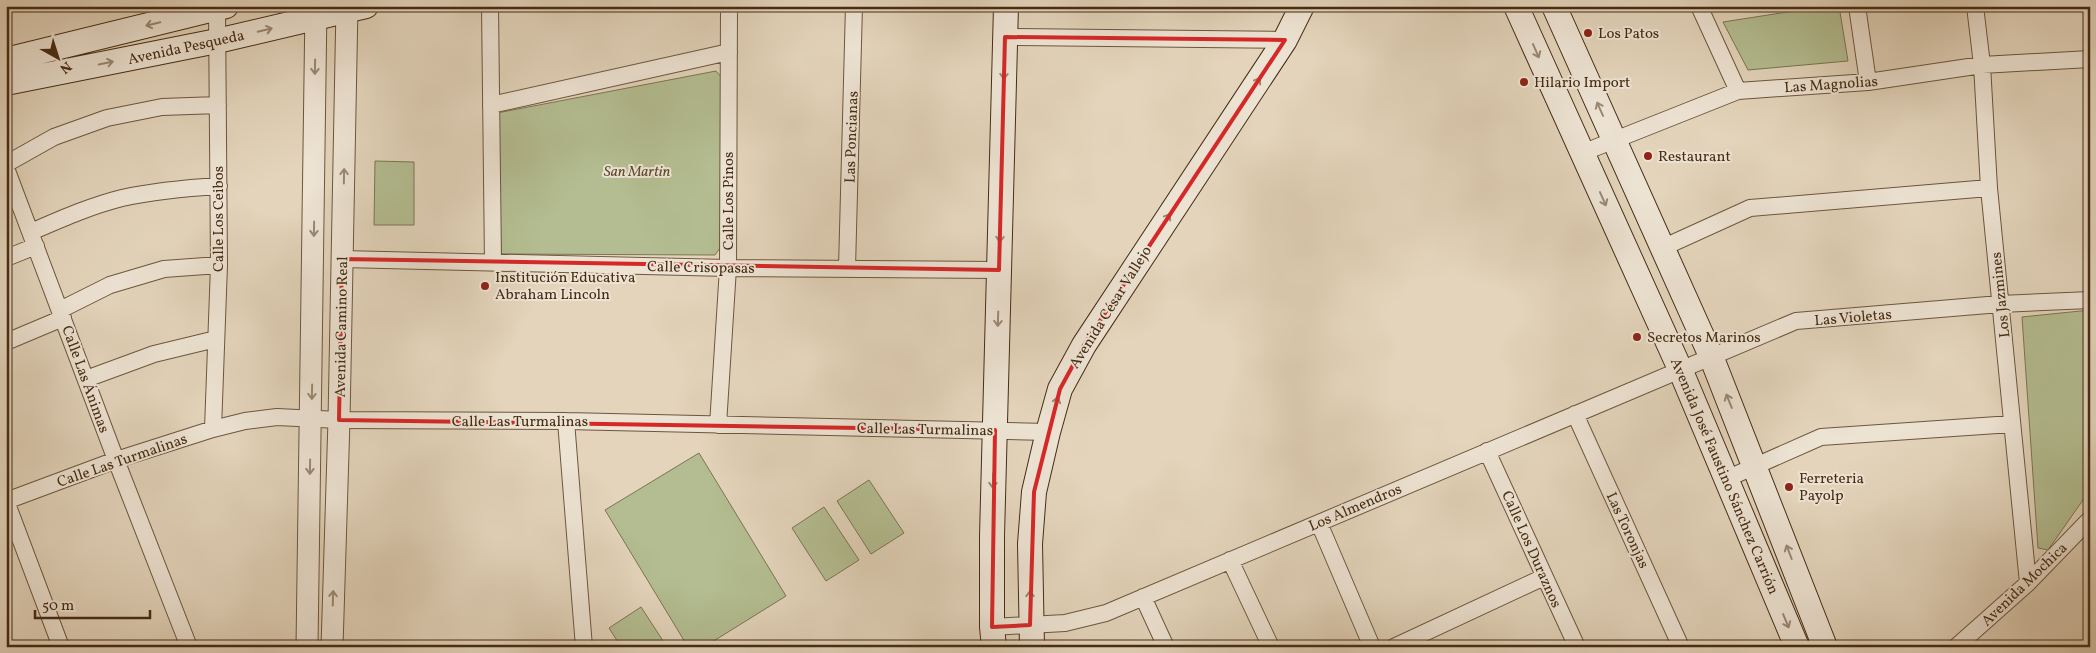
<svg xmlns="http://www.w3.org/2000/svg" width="2096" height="653" viewBox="0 0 2096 653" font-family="Vollkorn,serif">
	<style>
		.green { fill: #b3bd91; stroke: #7c7452 }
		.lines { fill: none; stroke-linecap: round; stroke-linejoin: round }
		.minor-casing { stroke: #6d563e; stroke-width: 18 }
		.tertiary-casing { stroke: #6d563e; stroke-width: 23 }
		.secondary-casing { stroke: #462c14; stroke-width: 26 }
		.minor { stroke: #ede3d3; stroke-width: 16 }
		.tertiary { stroke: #ede3d3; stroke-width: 21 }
		.secondary { stroke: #ede3d3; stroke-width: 24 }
		.oneway { stroke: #9a8874 }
		.marked { fill: none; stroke: #d62828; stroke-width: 4; stroke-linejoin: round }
		.poi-dot { fill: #8f2418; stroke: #ede3d3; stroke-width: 2 }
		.labels { text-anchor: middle; stroke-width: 4; stroke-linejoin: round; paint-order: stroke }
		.poi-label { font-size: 15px; fill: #462c14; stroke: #ede3d3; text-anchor: start }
		.street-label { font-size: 15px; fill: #462c14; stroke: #ede3d3 }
		.park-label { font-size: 15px; font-style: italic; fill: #5c492d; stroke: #ede3d3 }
	</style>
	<rect width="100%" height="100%" fill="#e3d4bb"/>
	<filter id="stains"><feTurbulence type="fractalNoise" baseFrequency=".004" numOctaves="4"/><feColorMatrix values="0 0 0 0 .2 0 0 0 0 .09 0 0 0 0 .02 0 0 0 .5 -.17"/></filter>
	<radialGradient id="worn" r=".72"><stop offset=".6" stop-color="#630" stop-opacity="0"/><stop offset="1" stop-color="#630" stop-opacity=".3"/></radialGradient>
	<path class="green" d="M1826 6H1839L1848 61 1748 70 1723 22Z
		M716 71 723 79 720 248 715 255 501 254 497 113Z
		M375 161 414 162V225H374Z
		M2090 310V490L2048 550 2038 548 2022 317Z
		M699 453 786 596 704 647H688L605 510Z
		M869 480 904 533 871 554 837 501Z
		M824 507 859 560 826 581 792 528Z
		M641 607 667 647H621L609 628Z"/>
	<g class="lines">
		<defs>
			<path id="minor" d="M490 6 493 263
				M1699 6 1738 91
				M1857 6 1868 82
				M1975 6 1982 65 1989 188 2028 583
				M1005 37 1285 40
				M491 105 729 52
				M1582 153 1738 91 1868 82 1982 65 2090 59
				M6 164 54 137 107 118 162 107 218 105
				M6 168 116 460 189 647
				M31 232C61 219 90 206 122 198 154 191 186 188 219 186
				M1662 248 1750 208 1989 188
				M6 258 36 246
				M342 259 728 268 999 270
				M847 268 854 6
				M60 310 110 285 164 269 219 265
				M6 342 63 318
				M86 379 154 354 216 339
				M1575 414 1681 647
				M566 421 584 647
				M718 425 728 268 729 6
				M213 429 219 265 217 9
				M1487 451 1577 647
				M1726 479 1821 437 2012 424
				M6 501 116 460 213 429 245 421 277 417 339 420 566 421 1048 432
				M6 501 61 647
				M1319 523 1372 647
				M1230 560 1271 647
				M1143 597 1166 647
				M992 627 1065 623 1106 613 1796 321 2000 304 2090 300
				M1394 647 1544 577
				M1956 647 2028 583 2090 519"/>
			<path id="tertiary" d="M307 647 316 6
				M332 647 339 420 347 6"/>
			<path id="secondary" d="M1516 6 1680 369 1797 647
				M1554 6 1711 356 1825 647
				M6 60 226 6
				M6 83 217 41 366 6
				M994 647 992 627V536L1006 6
				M1032 647 1030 544 1034 492 1048 432 1060 389 1084 345 1285 40 1302 6"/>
		</defs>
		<use href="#minor" class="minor-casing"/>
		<use href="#tertiary" class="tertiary-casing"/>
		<use href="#secondary" class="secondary-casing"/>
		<use href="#minor" class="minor"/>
		<use href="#tertiary" class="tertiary"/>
		<use href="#secondary" class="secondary"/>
	</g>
	<defs><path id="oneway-shaft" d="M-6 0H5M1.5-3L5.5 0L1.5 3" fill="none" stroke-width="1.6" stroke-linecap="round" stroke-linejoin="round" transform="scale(1.25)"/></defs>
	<g class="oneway">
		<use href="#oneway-shaft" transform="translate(153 24) rotate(166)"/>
		<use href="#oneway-shaft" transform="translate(265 30) rotate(-13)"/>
		<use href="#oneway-shaft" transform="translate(1536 51) rotate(66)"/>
		<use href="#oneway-shaft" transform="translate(106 63) rotate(-11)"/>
		<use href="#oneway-shaft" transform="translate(315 67) rotate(91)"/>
		<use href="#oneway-shaft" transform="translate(1004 72) rotate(92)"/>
		<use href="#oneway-shaft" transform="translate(1256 84) rotate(-56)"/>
		<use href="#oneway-shaft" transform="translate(1600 109) rotate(-114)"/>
		<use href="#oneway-shaft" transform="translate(344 176) rotate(-89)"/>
		<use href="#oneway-shaft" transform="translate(1603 199) rotate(66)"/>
		<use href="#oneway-shaft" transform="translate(1166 220) rotate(-57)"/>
		<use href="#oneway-shaft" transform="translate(314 229) rotate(91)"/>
		<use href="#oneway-shaft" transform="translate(1000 235) rotate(92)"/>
		<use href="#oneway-shaft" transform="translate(998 319) rotate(92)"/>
		<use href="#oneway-shaft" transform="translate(312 392) rotate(91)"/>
		<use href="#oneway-shaft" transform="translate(1729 401) rotate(-112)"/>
		<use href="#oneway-shaft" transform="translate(1056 404) rotate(-74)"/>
		<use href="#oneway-shaft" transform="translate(310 467) rotate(91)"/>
		<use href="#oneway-shaft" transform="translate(993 481) rotate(91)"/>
		<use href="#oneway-shaft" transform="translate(1789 552) rotate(-111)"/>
		<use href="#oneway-shaft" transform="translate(333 598) rotate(-88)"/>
		<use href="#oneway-shaft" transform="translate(1030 598) rotate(-90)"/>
		<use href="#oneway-shaft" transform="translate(1786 621) rotate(67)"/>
	</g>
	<path class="marked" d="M1005 37 1285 40 1084 345 1060 389 1034 492 1030 625 992 627 995 430 339 420 342 259 999 270Z"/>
	<g class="poi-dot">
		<circle cx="1588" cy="33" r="5"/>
		<circle cx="1524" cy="82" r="5"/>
		<circle cx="1648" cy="156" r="5"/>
		<circle cx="485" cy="286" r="5"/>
		<circle cx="1637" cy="337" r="5"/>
		<circle cx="1789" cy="487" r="5"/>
	</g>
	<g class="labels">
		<g class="poi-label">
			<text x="1598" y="38">Los Patos</text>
			<text x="1534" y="87">Hilario Import</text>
			<text x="1658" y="161">Restaurant</text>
			<text x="495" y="282">Institución Educativa<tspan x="495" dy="17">Abraham Lincoln</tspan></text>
			<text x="1647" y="342">Secretos Marinos</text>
			<text x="1799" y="483">Ferreteria<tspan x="1799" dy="17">Payolp</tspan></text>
		</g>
		<g class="street-label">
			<text transform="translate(186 47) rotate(-12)" y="5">Avenida Pesqueda</text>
			<text transform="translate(1831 84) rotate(-4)" y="5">Las Magnolias</text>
			<text transform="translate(851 137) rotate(-88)" y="5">Las Poncianas</text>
			<text transform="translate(728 201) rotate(-90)" y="5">Calle Los Pinos</text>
			<text transform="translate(218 219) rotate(-90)" y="5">Calle Los Ceibos</text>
			<text transform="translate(701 267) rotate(1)" y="5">Calle Crisopasas</text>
			<text transform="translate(2000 295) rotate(-96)" y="5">Los Jazmines</text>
			<text transform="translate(1110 307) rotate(-58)" y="5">Avenida César Vallejo</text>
			<text transform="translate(1853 317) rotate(-5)" y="5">Las Violetas</text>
			<text transform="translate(341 327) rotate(-89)" y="5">Avenida Camino Real</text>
			<text transform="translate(86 379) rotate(70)" y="5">Calle Las Ánimas</text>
			<text x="520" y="426">Calle Las Turmalinas</text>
			<text transform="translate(925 429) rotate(1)" y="5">Calle Las Turmalinas</text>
			<text transform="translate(122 460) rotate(-19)" y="5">Calle Las Turmalinas</text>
			<text transform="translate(1725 476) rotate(67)" y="5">Avenida José Faustino Sánchez Carrión</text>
			<text transform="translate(1355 507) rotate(-23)" y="5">Los Almendros</text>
			<text transform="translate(1628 530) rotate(65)" y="5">Las Toronjas</text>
			<text transform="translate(1532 549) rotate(66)" y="5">Calle Los Duraznos</text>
			<text transform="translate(2024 584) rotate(-44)" y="5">Avenida Mochica</text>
		</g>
		<g class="park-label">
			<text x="637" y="176">San Martin</text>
		</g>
	</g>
	<rect width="2096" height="653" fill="none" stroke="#e3d4bb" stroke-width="25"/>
	<rect x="8" y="8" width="2081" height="638" fill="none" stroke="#462c14" stroke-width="2.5"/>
	<rect x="12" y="12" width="2071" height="628" fill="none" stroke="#462c14"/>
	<g transform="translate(58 58) rotate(141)" stroke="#ede3d3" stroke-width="4" paint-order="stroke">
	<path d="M0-4L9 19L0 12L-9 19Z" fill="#462c14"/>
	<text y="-8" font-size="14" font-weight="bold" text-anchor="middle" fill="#462c14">N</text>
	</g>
	<path d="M35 610v8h115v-8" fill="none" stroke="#462c14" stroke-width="2.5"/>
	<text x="42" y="610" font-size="15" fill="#462c14" stroke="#ede3d3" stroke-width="4" paint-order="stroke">50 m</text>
	<rect width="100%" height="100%" filter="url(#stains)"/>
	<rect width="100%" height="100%" fill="url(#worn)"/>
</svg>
